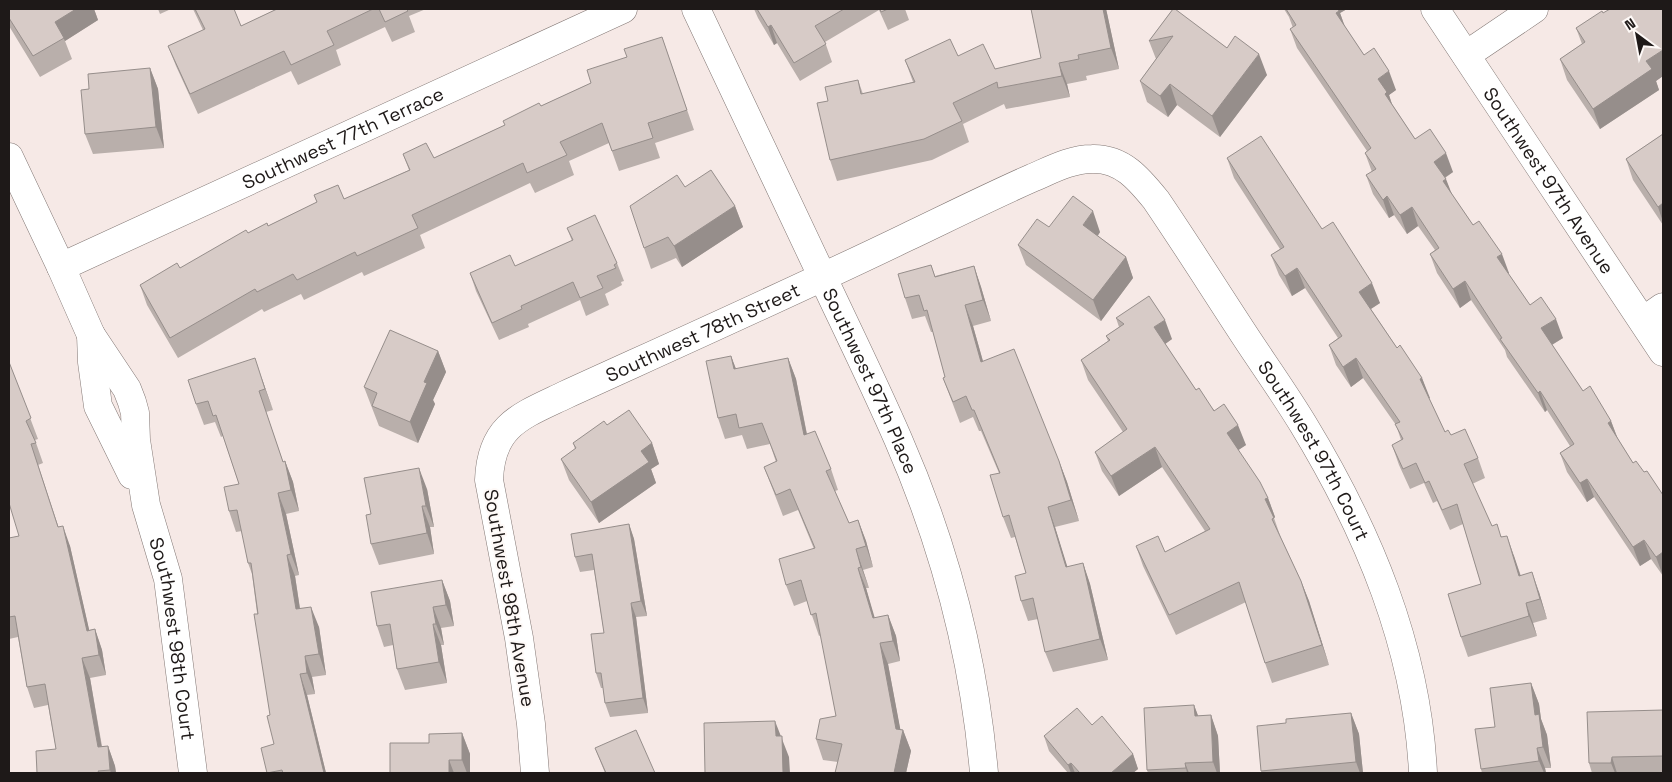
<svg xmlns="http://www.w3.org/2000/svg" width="1672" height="782" viewBox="0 0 1672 782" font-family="'Space Grotesk',sans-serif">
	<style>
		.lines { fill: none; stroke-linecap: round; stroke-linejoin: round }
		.minor-casing { stroke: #827774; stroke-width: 29 }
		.tertiary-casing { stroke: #827774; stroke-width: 29 }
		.minor { stroke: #fff; stroke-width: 28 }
		.tertiary { stroke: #fff; stroke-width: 28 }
		.wall { fill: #b9afab }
		.shaded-wall { fill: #968e8b }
		.building { fill: #d7cbc7; stroke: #968e8b }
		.labels { text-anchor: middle; stroke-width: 4; stroke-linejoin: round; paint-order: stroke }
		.street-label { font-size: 19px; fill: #1e1918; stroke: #fef9f7 }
	</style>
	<rect width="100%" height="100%" fill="#f6e9e6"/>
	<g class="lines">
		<defs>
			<g id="minor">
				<path id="s1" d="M696 9C738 99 781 188 823 278 848 331 874 384 898 439 944 544 974 658 984 773"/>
				<path d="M1466 55 1534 9"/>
				<path id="s2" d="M9 157 61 267 91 335 127 389 132 402 135 413 136 440 146 505 168 579 193 773"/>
				<path id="s3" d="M61 267 623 9"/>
				<path d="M1643 321 1663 307"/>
				<path d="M91 335 92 362 98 406 132 475"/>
				<path id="s4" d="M535 773 531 724 519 638 489 480C491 425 521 416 565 395 679 343 793 292 905 238 947 218 989 197 1032 178 1051 170 1071 159 1092 159 1122 158 1139 179 1156 200 1188 247 1218 295 1249 342 1267 369 1286 396 1303 424 1368 531 1417 647 1423 773"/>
			</g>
			<g id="tertiary">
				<path id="s5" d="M1435 9 1663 352"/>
			</g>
		</defs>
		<use href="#minor" class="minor-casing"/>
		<use href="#tertiary" class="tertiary-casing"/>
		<use href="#minor" class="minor"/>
		<use href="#tertiary" class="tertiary"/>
	</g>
	<path class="wall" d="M9 9H94L98 20 65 41 72 59 40 77 9 26Z
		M158 9H171L160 14Z
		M193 9H234L241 26 277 9H426L409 16 415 32 392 42 385 27 336 50 341 65 298 85 291 71 198 114 176 66 168 46 203 30Z
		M754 9H905L909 20 888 30 879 10 825 42 832 62 800 81 777 43 774 45 758 18Z
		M1031 9H1106L1119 69 1086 76 1087 80 1067 84 1070 97 1006 109 1004 104 963 124 969 142 932 160 837 181 830 160 828 101 858 80 863 94 913 82 905 60 958 56 995 69 1041 58Z
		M1173 9 1227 48 1267 75 1220 137 1177 105 1168 117 1147 102 1140 81 1156 59 1149 41Z
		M1284 9H1347L1340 13 1345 27 1364 55 1396 90 1389 95 1392 104 1415 139 1453 172 1445 178 1451 193 1473 225 1509 273H1508L1530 305 1563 338 1552 345 1583 391 1611 421 1618 439 1633 463 1644 472 1663 495V576L1651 559 1640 566 1594 497 1587 502 1567 472 1560 453 1570 446 1547 410 1545 412 1507 357 1505 350 1471 300 1460 308 1437 273 1430 254 1435 250 1418 226 1407 234 1394 215 1389 218 1373 194 1366 175 1372 172 1365 153 1367 151 1297 48 1290 29 1293 28 1289 17Z
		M1663 9V76L1656 81 1659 90 1600 129 1567 80 1560 59 1582 44 1576 28 1603 13Z
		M662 37 694 130 655 143 660 158 619 171 609 143 569 161 574 175 535 193 530 183 420 235 425 248 364 276 362 272 304 300 301 294 264 312 262 309 178 358 147 305 140 285 180 268 248 233 268 226 317 202 314 195 344 199 409 170 403 154 434 158 505 125 541 106 591 83 627 57Z
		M150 68 158 89 164 148 93 154 85 134 89 89Z
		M1663 134V225L1633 180 1626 159Z
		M1227 158 1322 229 1380 303 1371 309 1397 348 1422 378 1429 398 1445 432 1451 435 1478 458 1485 478 1472 484 1492 526 1502 537 1514 556 1521 576 1539 592 1547 619 1533 623 1537 636 1468 657 1461 637 1481 584 1463 524 1450 530 1437 501 1433 503 1424 483 1410 489 1399 465 1392 445 1401 440 1396 425 1363 378 1351 387 1336 365 1329 345 1338 338 1305 288 1292 296 1279 275 1271 255 1280 249 1234 178Z
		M685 187 735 206 743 227 682 267 676 258 651 269 644 248Z
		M1049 227 1100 232 1098 236 1126 257 1133 278 1101 321 1026 265 1018 245Z
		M567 228 617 263 624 281 621 282 622 285 605 294 609 305 586 316 580 300 528 324 529 327 499 340 476 291 470 273 515 266 572 241Z
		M931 265 935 276 974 266 981 287 991 321 973 326 983 361 1059 461 1067 482 1079 521 1055 527 1067 567 1083 563 1090 584 1108 660 1053 672 1045 652 1038 619 1028 621 1021 601 1026 573 1015 537 1011 538 1003 517 999 473 981 431H979L973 417 960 423 943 378 945 377 933 332H931L925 316 912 319 905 298Z
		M1116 318 1172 339 1165 344 1196 390 1246 445 1238 450 1268 498 1275 517 1274 518 1281 538 1301 581 1309 601 1329 665 1272 683 1265 663 1246 602 1176 635 1143 566 1136 546 1165 552 1205 531 1162 467 1119 496 1102 471 1095 452 1123 432 1088 380 1081 360 1108 341 1106 336 1119 327Z
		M438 351 446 372 433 400 435 404 418 443 379 426 364 387Z
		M731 356 736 369 788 358 796 379 807 434 831 469 838 490 835 491 849 523 858 520 866 541 873 567 863 570 869 588H866L874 618 888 615 896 636 900 661 888 664 900 729 903 730 911 751 906 773H835L838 762 823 760 816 739 836 716 821 635 819 636 807 601 794 606 786 585 814 549 798 510 783 516 764 467 776 462 770 444 747 449 742 435 725 439 718 418Z
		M9 362 38 439 35 440 43 463 38 465 58 527 70 546 89 630 95 629 102 650 106 675 90 678 102 746H108L115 766 116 773H37L56 749 48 705 34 708 27 687 18 637 9 639V538L19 536Z
		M262 379 273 410 266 412 283 462 285 461 293 482 299 511 286 514 299 575 295 576 300 608 319 627 326 675 312 677 315 694 307 695 326 773H267L274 744 252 574 248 563 242 531 236 532 229 511 239 484 223 436 221 437 215 422 204 425 196 404Z
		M607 425 652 443 659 464 651 469 656 483 599 523 569 480 561 459 575 449 573 443Z
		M427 489 434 527H430L434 554 379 565 371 544V514Z
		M629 524 634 539 647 616 636 617 648 713 610 717 605 703 603 688H601L596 673 604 633 594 570 580 572 575 557Z
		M442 580 450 601 454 626 441 628 444 645H441L447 683 405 690 397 669 393 645 384 647 377 626Z
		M1531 683 1539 704 1541 719 1547 735 1551 768H1545L1546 773H1482L1481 769 1495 727Z
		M1194 705 1198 716 1211 715 1218 736 1220 773H1148L1147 770Z
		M1663 710V773H1592L1589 763Z
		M1351 713 1359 734 1363 773H1262L1261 771 1286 723Z
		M1092 725 1133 754 1138 769 1133 773H1068L1049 751 1044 736Z
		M462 733 470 754V773H390L429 743Z
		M595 748 655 773H605Z"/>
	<path class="shaded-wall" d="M76 9H94L98 20 65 41 55 22Z
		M1103 9H1106L1107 13 1119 69 1111 48Z
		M1334 9H1347L1340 13 1346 30 1342 32Z
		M771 25 777 43 774 45 768 27Z
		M1663 50V76L1656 81 1659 90 1600 129 1593 109 1646 61Z
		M1259 54 1267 75 1220 137 1212 116Z
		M1059 63 1067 84 1070 97 1062 76Z
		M150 68 158 89 164 148 156 127Z
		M1389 71 1396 90 1389 95 1394 111 1392 113 1378 79Z
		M1170 84 1177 105 1168 117 1160 96Z
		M1446 153 1453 172 1441 180 1434 162Z
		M1446 179 1453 197 1443 181Z
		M1387 196 1394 215 1389 218 1383 200Z
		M1663 203V222L1658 207Z
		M735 206 743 227 682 267 674 246Z
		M1412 207 1418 226 1407 234 1400 215Z
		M1093 211 1100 232 1090 246 1083 225Z
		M1502 254 1509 273 1504 276 1497 257Z
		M1126 257 1133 278 1101 321 1093 300Z
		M974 266 981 287 991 321 983 300Z
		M1297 268 1305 288 1292 296 1285 276Z
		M1465 281 1471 300 1460 308 1453 289Z
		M1372 283 1380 303 1366 312 1359 292Z
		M965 305 973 326 989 383 981 362Z
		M1556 319 1563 338 1548 347 1541 328Z
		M1165 320 1172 339 1161 347 1154 327Z
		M438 351 446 372 433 400 435 404 418 443 410 422 424 382Z
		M731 356 739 377 734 369Z
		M255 358 262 379 273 410 265 389Z
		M788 358 796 379 811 456 804 435Z
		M1356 358 1363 378 1351 387 1343 367Z
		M1422 378 1430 398 1428 399 1420 379Z
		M259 391 288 477 285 461 293 482 299 511 291 490Z
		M1540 391 1547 410 1545 412 1538 393Z
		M1611 421 1618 440 1608 423Z
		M1238 425 1246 445 1234 453 1227 433Z
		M652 443 659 464 651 469 656 483 599 523 591 502 641 451Z
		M31 444 38 465 65 547 58 527Z
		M1155 447 1162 467 1119 496 1111 476Z
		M1059 461 1067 482 1079 521 1071 500Z
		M419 468 427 489 434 527 426 506Z
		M1587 479 1594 497 1587 502 1580 483Z
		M278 493 286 514 299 575 291 554Z
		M1268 498 1275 517 1274 518 1265 499Z
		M422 506 430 527 434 554 427 533Z
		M1048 507 1055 527 1074 588 1066 567Z
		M858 520 866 541 873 567 866 546Z
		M629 524 634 539 647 616 641 601Z
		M63 526 70 546 94 651 87 631Z
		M1507 536 1514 556 1527 596 1519 576Z
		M1644 540 1651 559 1640 566 1633 547Z
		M856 549 869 588 861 567Z
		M1663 552V576L1656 557Z
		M287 555 295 576 303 630 296 609Z
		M1083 563 1090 584 1108 660 1100 639Z
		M858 568 866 588 881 639 873 618Z
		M1532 572 1539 592 1547 619 1540 599Z
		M442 580 450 601 454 626 446 605Z
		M1301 581 1309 601 1329 665 1322 645Z
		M631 603 636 617 648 713 643 698Z
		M1526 603 1533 623 1537 636 1529 616Z
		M311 607 319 627 326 675 319 654Z
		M433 607 441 628 444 645 436 624Z
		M888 615 896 636 900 661 893 641Z
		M433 624 441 645 447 683 439 662Z
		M95 629 102 650 106 675 99 655Z
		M880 643 888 664 902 738 903 730 911 751 906 773H894L896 729Z
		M305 656 312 677 315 694 307 673Z
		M82 658 90 678 105 767 98 747Z
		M300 674 307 695 326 773H324Z
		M1531 683 1539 704 1541 719 1547 735 1551 768 1543 747 1535 715Z
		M1194 705 1202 726 1195 716Z
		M1351 713 1359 734 1363 773H1360L1356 762Z
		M1211 715 1218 736 1220 773H1217L1213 762Z
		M775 721 789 757 790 773H783L776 736Z
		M462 733 470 754V773H467L462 760Z
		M108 746 115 766 116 773H111L110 770Z
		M1537 748 1545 768 1546 773H1544L1539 761Z
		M1133 754 1138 769 1133 773H1111Z
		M1612 757 1617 773H1615L1611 763Z
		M449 760 454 773H449Z
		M1071 763 1075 773H1071L1068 765Z
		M1185 763 1189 773H1187Z"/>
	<path class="building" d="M9 9H76L55 22 64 38 33 56 9 18Z
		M195 9H234L241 26 277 9H373L327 31 334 45 291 65 284 51 190 94 168 46 205 29Z
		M379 9H406L408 11 385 22Z
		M757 9H844L815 26 826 44 794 63 771 25 768 27Z
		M880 9H888L881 12Z
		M1031 9H1103L1111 48 1078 55 1079 59 1059 63 1062 76 998 88 997 82 953 103 962 121 924 139 830 160 817 103 828 101 825 87 858 80 861 94 915 82 905 60 950 39 958 56 983 44 995 69 1041 58Z
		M1173 9H1175L1227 48 1235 36 1259 54 1212 116 1170 84 1160 96 1140 81 1173 36 1149 41Z
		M1286 9H1338L1339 11 1336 13 1364 55 1374 48 1389 71 1378 79 1387 92 1385 94 1415 139 1430 129 1446 153 1434 162 1446 179 1443 181 1473 225 1479 221 1502 254 1497 257 1530 305 1541 297 1556 319 1541 328 1583 391 1590 386 1611 421 1608 423 1633 463 1636 461 1644 472 1647 471 1663 495V552L1656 557 1644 540 1633 547 1587 479 1580 483 1560 453 1574 444 1540 391 1538 393 1500 339 1502 338 1465 281 1453 289 1430 254 1439 248 1412 207 1400 215 1387 196 1383 200 1366 175 1376 169 1365 153 1371 148 1290 29 1296 25Z
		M1610 9H1663V50L1646 61 1652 69 1593 109 1560 59 1585 42 1576 28 1602 11 1603 13Z
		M662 37 687 110 648 123 653 138 612 151 602 123 560 142 567 155 527 173 523 163 412 215 418 228 357 256 355 252 297 280 293 274 257 292 255 289 170 338 140 285 177 263 180 268 246 230 248 233 267 223 268 226 317 202 314 195 338 185 344 199 410 170 403 154 426 143 434 158 505 125 503 121 539 103 541 106 591 83 587 70 627 57 624 49Z
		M150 68 156 127 85 134 81 90 89 89 88 74Z
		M1663 134V203L1658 207 1626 159Z
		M1261 136 1322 229 1333 222 1372 283 1359 292 1397 348 1400 345 1422 378 1420 379 1445 432 1448 430 1451 435 1465 429 1478 458 1464 464 1492 526 1497 524 1501 537 1507 536 1519 576 1532 572 1540 599 1526 603 1529 616 1461 637 1448 594 1481 584 1457 504 1442 510 1429 481 1425 483 1416 463 1403 469 1392 445 1403 439 1395 424 1400 422 1356 358 1343 367 1329 345 1342 336 1297 268 1285 276 1271 255 1284 247 1227 158Z
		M711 170 735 206 674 246 668 237 644 248 630 206 677 175 685 187Z
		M1073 196 1093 211 1083 225 1126 257 1093 300 1018 245 1037 219 1049 227Z
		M595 215 617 263 614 265 616 268 597 276 603 288 580 298 573 282 521 306 522 309 492 323 470 273 510 255 515 266 573 240 567 228Z
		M931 265 935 277 974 266 983 300 965 305 981 362 1014 349 1059 461 1071 500 1048 507 1066 567 1083 563 1100 639 1045 652 1033 598 1021 601 1015 576 1026 573 1009 515 1003 517 990 475 1000 473 974 410H972L966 396 953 402 943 378 945 377 927 310 924 311 919 295 905 298 898 274Z
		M1149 296 1165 320 1154 327 1196 390 1199 388 1214 411 1224 404 1238 425 1227 433 1260 482 1268 498 1265 499 1274 518 1272 519 1301 581 1322 645 1265 663 1239 582 1169 615 1136 546 1158 536 1165 552 1210 529 1155 447 1111 476 1095 452 1127 429 1081 360 1110 340 1106 336 1124 324 1116 318Z
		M390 330 438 351 424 382 427 383 410 422 372 406 377 393 364 387Z
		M731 356 734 369 788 358 804 435 815 431 831 469 826 471 849 523 858 520 866 546 856 549 861 567 858 568 873 618 888 615 893 641 880 643 896 729 903 730 894 773H835L842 744 816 739 820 719 836 716 816 613 811 615 801 580 786 585 779 559 815 548 790 489 776 495 764 467 777 461 762 423 739 428 736 414 718 418 706 361Z
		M255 358 265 389 259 391 283 462 285 461 291 490 278 493 291 554 287 555 296 609 311 607 319 654 305 656 307 673 300 674 324 773H283L282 770 267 773 261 748 274 744 267 716 270 715 254 614H258L251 563H248L237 510 229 511 224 487 239 484 216 415 213 416 208 401 196 404 188 380Z
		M9 362 31 418 26 421 36 443 31 444 58 527 63 526 87 631 95 629 99 655 82 658 98 747 108 746 110 770 98 771 99 773H37L36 751 56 749 45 684 27 687 15 616 9 617V538L19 536 9 503Z
		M629 410 652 443 641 451 649 462 591 502 561 459 576 448 573 443 604 421 607 425Z
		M419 468 426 506H422L427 533 371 544 366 515 371 514 364 478Z
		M629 524 641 601 631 603 643 698 605 703 601 673H596L591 634 604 633 592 554 575 557 571 534Z
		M442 580 446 605 433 607 436 624H433L439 662 397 669 390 624 377 626 371 592Z
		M1531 683 1535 715 1539 714 1543 747 1537 748 1539 761 1481 769 1475 729 1495 727 1490 688Z
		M1194 705 1195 716 1211 715 1213 762 1185 763 1186 768 1147 770 1144 708Z
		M1077 708 1092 725 1102 716 1133 754 1111 773H1080L1071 763 1068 765 1044 736Z
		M1663 710V756L1612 757 1611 763H1589L1587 712Z
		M1351 713 1356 762 1261 771 1257 726 1286 723V719Z
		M775 721 776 736H782L783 773H705L704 723Z
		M636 730 655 773H606L595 748Z
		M462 733V760H449V773H390V743H429V734Z"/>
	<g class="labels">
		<g class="street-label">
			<text dy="7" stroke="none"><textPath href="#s3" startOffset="310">Southwest 77th Terrace</textPath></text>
			<text dy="7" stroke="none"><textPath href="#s5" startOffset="206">Southwest 97th Avenue</textPath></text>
			<text dy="7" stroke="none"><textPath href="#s4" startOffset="571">Southwest 78th Street</textPath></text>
			<text dy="7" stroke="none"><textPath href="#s1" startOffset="411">Southwest 97th Place</textPath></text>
			<text dy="7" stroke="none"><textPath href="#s4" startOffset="1374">Southwest 97th Court</textPath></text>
			<text transform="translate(510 598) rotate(80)" y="7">Southwest 98th Avenue</text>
			<text dy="7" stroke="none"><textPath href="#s2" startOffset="516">Southwest 98th Court</textPath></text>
		</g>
	</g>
	<rect width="1672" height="782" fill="none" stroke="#1e1918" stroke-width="20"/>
	<g transform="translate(1637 35) rotate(328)" stroke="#fef9f7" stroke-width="4" paint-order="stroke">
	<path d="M0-4L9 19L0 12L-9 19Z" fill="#1e1918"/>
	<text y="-8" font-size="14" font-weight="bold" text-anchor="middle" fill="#1e1918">N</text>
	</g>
</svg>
